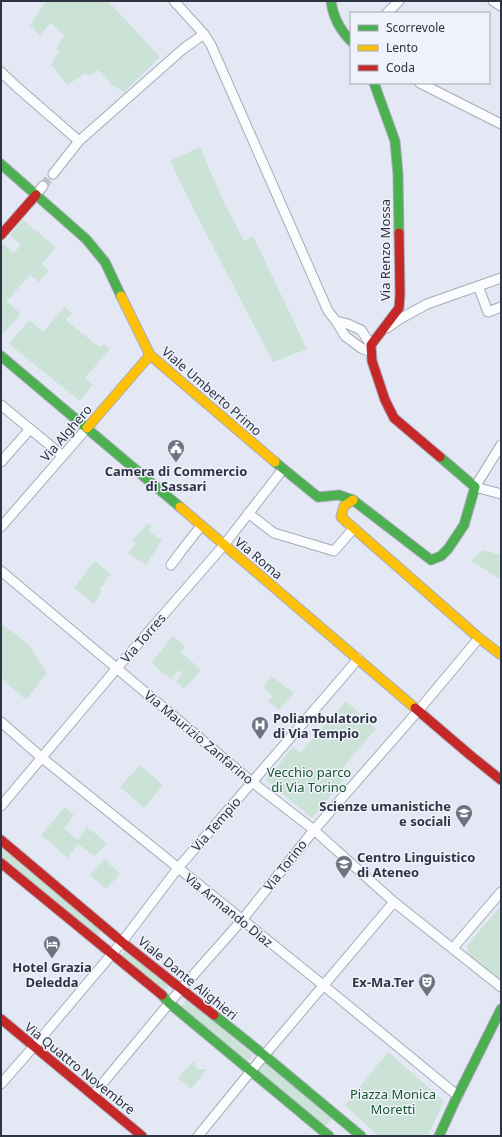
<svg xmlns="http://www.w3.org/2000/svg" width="502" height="1137" viewBox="0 0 502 1137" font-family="'Noto Sans',sans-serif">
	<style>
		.green { fill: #cbe2d7 }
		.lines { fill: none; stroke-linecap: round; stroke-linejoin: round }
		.street-tunnel { stroke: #c0c4d2; stroke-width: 9; stroke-dasharray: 9 4.5; stroke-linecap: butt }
		.street-casing { stroke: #a7abb7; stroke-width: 11 }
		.fast-casing { stroke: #a7abb7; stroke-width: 11 }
		.slow-casing { stroke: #a7abb7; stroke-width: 11 }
		.jam-casing { stroke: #a7abb7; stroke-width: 11 }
		.street { stroke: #fbfcfe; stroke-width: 9 }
		.fast { stroke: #4caf50; stroke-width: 9 }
		.slow { stroke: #ffc107; stroke-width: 9 }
		.jam { stroke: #c62828; stroke-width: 9 }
		.labels { text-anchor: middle; stroke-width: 3; stroke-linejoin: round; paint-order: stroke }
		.street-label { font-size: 13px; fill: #2f3444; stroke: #eff2fa }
		.poi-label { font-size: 13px; font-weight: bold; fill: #2f3444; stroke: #eff2fa }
		.park-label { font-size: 13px; fill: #19582e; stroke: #eff2fa }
	</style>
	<rect width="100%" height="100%" fill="#e4e8f5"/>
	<path class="green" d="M46 1H108L160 57 124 92 111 84 98 70 88 76 86 73 67 85 65 82 51 65 59 50 56 49 64 35 51 23 40 35 30 25Z
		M200 147 222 198 244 241 253 236 307 349 273 362 195 212 170 161Z
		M23 220 56 247 42 264 49 271 39 282 30 275 7 301 21 314 1 336V245L3 244 14 253 21 245 10 235Z
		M64 307 72 313 66 320 99 347 104 344 110 349 85 378 93 385 80 401 9 344 29 320 43 332Z
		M148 523 152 526 148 531 162 540 146 565 128 553 136 543 132 540Z
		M484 550 497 554 501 556V578L500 579 471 561 475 556Z
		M95 561 111 574 104 581 105 583 100 589 102 591 94 604 74 588Z
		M1 623 29 645 47 673 26 700 1 678Z
		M173 636 185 646 181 652 201 670 184 689 176 682 182 674 178 670 171 679 151 663Z
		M271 676 294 693 279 710 268 701 273 696 263 687Z
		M346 701 376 729 337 774 344 780 312 818 266 780 293 747 300 753Z
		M140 765 163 785 144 808 120 787Z
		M65 807 74 815 64 828 78 840 87 827 107 843 97 854 94 856 78 844 68 858 41 835Z
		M1 845 101 930 94 938 1 858Z
		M104 859 120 874 106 889 90 875Z
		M501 906V978L495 977 472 958 467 951 468 944Z
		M127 949 169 985 163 993 120 957Z
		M187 999 253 1055 246 1064 179 1009Z
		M388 1052 444 1101 428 1136H378L345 1105Z
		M195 1060 196 1069H207L191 1089 178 1078Z
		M265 1062 332 1119 323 1129 256 1071Z"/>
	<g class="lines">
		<path class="street-tunnel" d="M43 186 53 174"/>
		<defs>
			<path id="street" d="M174 1 204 34 211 45 328 311 336 321 345 336 361 348 371 352
				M493 1 501 6
				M387 13 399 1
				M1 72 18 88 79 141
				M420 83 501 124
				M53 174 79 141 183 49 204 34
				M36 195 43 186
				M478 286 488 312 501 307
				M336 321 348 324 361 330 371 345
				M387 328 400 319 427 304 501 278
				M1 405 63 456
				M501 445 475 487 501 494
				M1 462 30 429
				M248 513 274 533 334 551 354 528
				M1 527 87 428
				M171 565 182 550 201 526
				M1 571 252 782 314 830 394 902 501 987
				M1 722 41 757 323 985 458 1096
				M1 806 117 668 224 545 283 469
				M453 948 501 892
				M1 1084 42 1037 122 942 178 868 353 665 358 658
				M93 1095 181 989 242 920 314 830 418 711 479 638
				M198 1136 251 1071 394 902"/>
			<path id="fast" d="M331 1C333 17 339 29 351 41
				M374 83 395 141 398 174 399 233
				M1 164 86 239 105 262 121 296
				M1 356 180 507
				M275 462 318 497 339 495 353 500 431 560 441 556 448 549 464 525 475 487 440 457
				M162 995 169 1003 329 1136
				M214 1015 264 1055 361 1136
				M439 1136 455 1101 501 1009"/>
			<path id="slow" d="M121 296 150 355 275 462
				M87 428 150 355
				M353 500 344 506 341 517 479 638 501 655
				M180 507 415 708"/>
			<path id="jam" d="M399 233 400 295 399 308 371 345 372 361 385 400 394 418 440 457
				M1 235 36 195
				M415 708 470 755 501 780
				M1 840 122 942 214 1015
				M1 863 162 995
				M1 1019 142 1136"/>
		</defs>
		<use href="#street" class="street-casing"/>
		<use href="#fast" class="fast-casing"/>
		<use href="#slow" class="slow-casing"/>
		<use href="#jam" class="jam-casing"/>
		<use href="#street" class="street"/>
		<use href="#fast" class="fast"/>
		<use href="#slow" class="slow"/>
		<use href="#jam" class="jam"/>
	</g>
	<defs>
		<symbol id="civic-pin" viewBox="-11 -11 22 30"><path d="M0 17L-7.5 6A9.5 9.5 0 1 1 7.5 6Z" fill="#6e7382" stroke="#eff2fa"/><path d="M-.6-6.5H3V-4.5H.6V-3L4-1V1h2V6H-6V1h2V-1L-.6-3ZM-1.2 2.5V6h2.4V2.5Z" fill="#fff"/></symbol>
		<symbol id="hospital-pin" viewBox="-11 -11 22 30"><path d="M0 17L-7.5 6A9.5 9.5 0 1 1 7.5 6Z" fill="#6e7382" stroke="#eff2fa"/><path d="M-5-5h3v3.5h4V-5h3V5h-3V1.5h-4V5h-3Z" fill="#fff"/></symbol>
		<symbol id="university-pin" viewBox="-11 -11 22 30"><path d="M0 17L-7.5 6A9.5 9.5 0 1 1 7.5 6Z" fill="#6e7382" stroke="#eff2fa"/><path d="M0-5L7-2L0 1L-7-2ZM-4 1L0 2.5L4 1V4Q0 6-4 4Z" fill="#fff"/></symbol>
		<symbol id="hotel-pin" viewBox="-11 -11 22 30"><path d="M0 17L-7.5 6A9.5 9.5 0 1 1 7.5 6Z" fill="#6e7382" stroke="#eff2fa"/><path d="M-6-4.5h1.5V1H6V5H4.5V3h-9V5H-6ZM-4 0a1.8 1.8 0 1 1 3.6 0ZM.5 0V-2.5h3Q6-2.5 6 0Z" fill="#fff"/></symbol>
		<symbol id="theatre-pin" viewBox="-11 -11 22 30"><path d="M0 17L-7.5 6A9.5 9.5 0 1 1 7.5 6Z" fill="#6e7382" stroke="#eff2fa"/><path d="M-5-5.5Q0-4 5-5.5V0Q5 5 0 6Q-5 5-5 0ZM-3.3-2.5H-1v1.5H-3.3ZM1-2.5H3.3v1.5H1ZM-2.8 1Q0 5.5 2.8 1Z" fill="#fff"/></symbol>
	</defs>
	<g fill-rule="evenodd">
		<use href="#civic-pin" x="166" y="438" width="20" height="27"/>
		<use href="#hospital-pin" x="250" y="715" width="20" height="27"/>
		<use href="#university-pin" x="454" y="803" width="20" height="27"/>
		<use href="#university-pin" x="334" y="854" width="20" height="27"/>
		<use href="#hotel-pin" x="42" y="934" width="20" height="27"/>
		<use href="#theatre-pin" x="417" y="972" width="20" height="27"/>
	</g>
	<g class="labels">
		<g class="street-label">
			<text transform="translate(385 250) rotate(-90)" y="5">Via Renzo Mossa</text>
			<text transform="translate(212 391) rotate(41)" y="5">Viale Umberto Primo</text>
			<text transform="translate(66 433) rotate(-49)" y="5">Via Alghero</text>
			<text transform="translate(259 558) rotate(40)" y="5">Via Roma</text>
			<text transform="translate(143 638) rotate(-49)" y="5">Via Torres</text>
			<text transform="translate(199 737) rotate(40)" y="5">Via Maurizio Zanfarino</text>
			<text transform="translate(216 824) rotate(-49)" y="5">Via Tempio</text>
			<text transform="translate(285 865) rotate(-52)" y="5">Via Torino</text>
			<text transform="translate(229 910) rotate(39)" y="5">Via Armando Diaz</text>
			<text transform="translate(188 978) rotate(39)" y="5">Viale Dante Alighieri</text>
			<text transform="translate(80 1068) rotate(39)" y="5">Via Quattro Novembre</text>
		</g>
		<g class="poi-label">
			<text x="176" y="476">Camera di Commercio<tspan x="176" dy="15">di Sassari</tspan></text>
			<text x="273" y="723" text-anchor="start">Poliambulatorio<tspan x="273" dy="15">di Via Tempio</tspan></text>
			<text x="451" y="811" text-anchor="end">Scienze umanistiche<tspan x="451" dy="15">e sociali</tspan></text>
			<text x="357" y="862" text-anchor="start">Centro Linguistico<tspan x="357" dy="15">di Ateneo</tspan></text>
			<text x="52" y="972">Hotel Grazia<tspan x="52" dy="15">Deledda</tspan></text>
			<text x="414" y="987" text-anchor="end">Ex-Ma.Ter</text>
		</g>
		<g class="park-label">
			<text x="309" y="777">Vecchio parco<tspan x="309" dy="15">di Via Torino</tspan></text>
			<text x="393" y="1099">Piazza Monica<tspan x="393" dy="15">Moretti</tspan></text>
		</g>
	</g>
	<rect width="502" height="1137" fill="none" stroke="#2f3444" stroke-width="4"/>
	<rect x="350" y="12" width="140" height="72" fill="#eff2fa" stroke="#a2a6b1"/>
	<rect x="358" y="25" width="20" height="6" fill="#4caf50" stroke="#a2a6b1"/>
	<text x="386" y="32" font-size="12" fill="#2f3444">Scorrevole</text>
	<rect x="358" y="45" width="20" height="6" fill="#ffc107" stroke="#a2a6b1"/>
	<text x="386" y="52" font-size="12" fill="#2f3444">Lento</text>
	<rect x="358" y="65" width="20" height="6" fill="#c62828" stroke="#a2a6b1"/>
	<text x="386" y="72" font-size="12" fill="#2f3444">Coda</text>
</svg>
